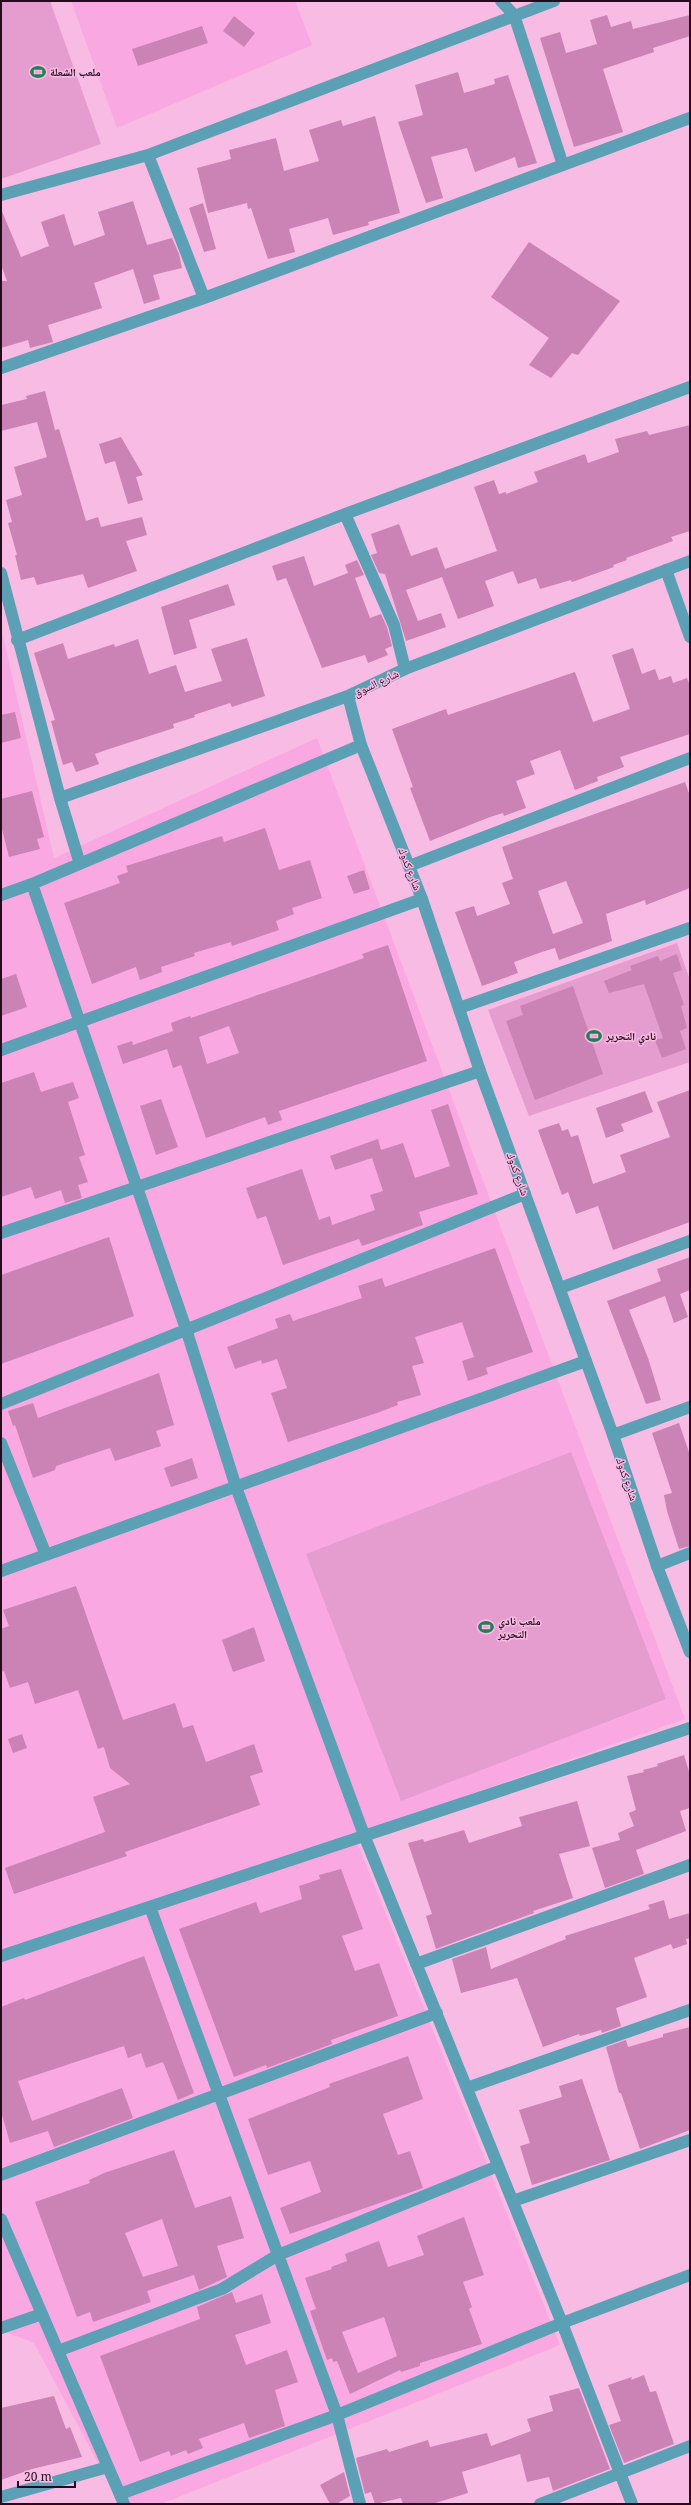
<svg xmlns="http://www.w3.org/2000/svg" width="691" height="2505" viewBox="0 0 691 2505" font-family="'Noto Serif','Noto Naskh Arabic',serif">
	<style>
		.built { fill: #faa8e1 }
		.green { fill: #e49dce }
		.building { fill: #ca83b4; fill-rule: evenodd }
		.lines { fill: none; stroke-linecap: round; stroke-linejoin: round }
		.minor { stroke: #5ba0b4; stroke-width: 12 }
		.tertiary { stroke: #5ba0b4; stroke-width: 12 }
		.labels { text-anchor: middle; stroke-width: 3; stroke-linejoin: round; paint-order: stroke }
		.poi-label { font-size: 11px; font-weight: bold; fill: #250b1e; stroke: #f8bbe4; text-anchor: start }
		.street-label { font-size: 11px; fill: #250b1e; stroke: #f8bbe4 }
	</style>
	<rect width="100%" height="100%" fill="#f8bbe4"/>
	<path class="built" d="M71 1H295L312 45 117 128Z
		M1 628 54 858 317 738 685 1719 354 1835 560 2345 161 2504H120L34 2343 1 2330Z"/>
	<path class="green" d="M1 1H50L101 144 1 179Z
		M677 943 690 980V1062L529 1116 488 1010Z
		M571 1452 666 1699 401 1801 306 1554Z"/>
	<path class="building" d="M607 15 611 27 631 21 633 29 690 15V36L653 48 654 52 603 69 623 132 574 147 540 38 560 32 566 53 597 44 590 20Z
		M234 16 255 33 244 47 223 31Z
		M202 26 208 43 138 66 132 49Z
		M458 72 464 93 495 84 494 79 508 75 537 163 518 168 515 157 475 172 467 148 431 157 443 198 426 203 398 122 423 115 415 85Z
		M375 116 400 213 368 222 369 225 333 235 328 218 289 229 295 252 268 259 251 208 248 209 247 203 208 213 197 168 231 159 229 150 276 138 284 171 319 161 309 130 341 120 343 126Z
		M133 201 147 245 172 238 179 254 182 268 153 275 160 299 144 304 133 269 94 283 102 308 48 325 53 342 30 348 28 340 1 348V281H7L1 265V209L21 257 49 246 41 222 64 214 74 246 105 235 98 212Z
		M203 203 216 249 204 252 189 208Z
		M529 242 620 301 578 355 572 353 551 378 529 365 549 338 491 297Z
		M45 391 55 430 59 429 86 521 98 517 101 527 142 517 147 535 126 541 137 571 88 588 83 574 37 585 34 577 21 580 15 555H17L8 523 12 522 6 500 22 495 14 467 47 457 37 422 1 431V405L27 399 26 396Z
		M690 425V531L671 537 673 541 626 558 627 560 613 565 614 567 572 582 571 580 540 589 536 578 518 584 513 571 485 581 494 606 458 619 442 577 406 590 418 621 441 613 446 627 406 641 385 574 379 573 371 555 377 553 371 534 399 524 411 556 437 547 445 569 497 551 474 487 494 480 499 494 506 492V494L538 482 534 472 585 454 588 463 619 452 615 439 647 431 649 435Z
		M121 437 143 475 136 477 143 500 128 504 115 461 105 464 99 444Z
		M304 556 314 586 348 573 345 565 357 560 364 575 355 578 370 618 381 614 387 627 392 646 385 649 388 655 368 663 365 655 322 668 286 578 277 581 272 566Z
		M228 584 235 605 189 620 197 648 174 655 161 607Z
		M247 638 265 696 232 707 230 703 194 715 195 717 173 724 174 728 106 750 95 754 99 764 76 772 72 762 63 765 51 721 55 720 34 653 63 643 68 659 114 644 115 647 138 639 149 674 176 665 185 692 222 681 211 649Z
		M633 648 642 674 655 669 659 680 671 676 673 683 687 678 690 686V734L620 757 624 767 597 777 598 781 575 790 560 750 530 761 535 774 516 781 526 808 504 816 503 813 490 817 430 841 410 788 413 787 392 729 446 709 448 715 575 672 593 722 630 709 612 655Z
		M15 712 21 738 1 743V715Z
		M685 782 690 796V888L646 905 645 900 606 914 612 941 559 960 555 948 542 952 514 962 518 973 482 986 455 912 474 906 477 916 510 904 502 883 513 879 502 847ZM566 881 583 923 553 934 538 891Z
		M32 791 44 837 37 839 40 849 9 857 1 825V799Z
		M265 828 279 870 310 860 322 898 292 908 294 914 276 921 279 930 232 946 231 942 194 953 195 956 161 967 162 972 140 980 136 967 92 984 64 903 120 883 117 876 128 872 126 866 222 836 224 842Z
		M364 870 370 889 354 894 347 876Z
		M388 945 427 1061 279 1111 282 1120 268 1125 265 1117 206 1138 181 1065 173 1068 167 1049 123 1064 117 1046 132 1041 133 1045 173 1031 171 1023 190 1016 191 1018 319 974 364 958 362 954ZM229 1026 239 1053 207 1064 199 1037Z
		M677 954 682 970 673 973 684 1005 681 1006 687 1028 680 1031 686 1049 662 1058 655 1040 663 1038 644 984 609 993 604 981 632 970 630 966 655 957 658 956 660 961Z
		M16 974 27 1007 1 1016V979Z
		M573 986 603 1074 535 1100 506 1021 523 1015 520 1006Z
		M34 1072 41 1092 73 1082 79 1098 68 1102 85 1155 79 1157 88 1182 78 1185 82 1198 65 1203 61 1190 35 1199 31 1187 1 1197V1083Z
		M690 1090V1222L613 1250 598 1206 576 1214 568 1192 562 1195 538 1130 559 1123 562 1131 568 1129 571 1137 578 1135 593 1184 626 1172 620 1155 670 1137 657 1102Z
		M645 1091 653 1112 621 1124 624 1131 606 1138 596 1108Z
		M161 1099 178 1147 156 1155 140 1106Z
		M448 1104 478 1194 419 1212 423 1225 362 1246 359 1239 283 1265 266 1216 257 1219 246 1188 302 1169 319 1220 330 1216 332 1225 375 1210 370 1195 383 1191 372 1158 335 1170 330 1156 378 1139 381 1150 403 1143 415 1178 450 1166 431 1110Z
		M109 1237 134 1316 1 1364V1275Z
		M495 1248 533 1352 486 1368 488 1374 468 1381 462 1361 474 1357 462 1322 415 1337 424 1363 412 1366 421 1395 397 1402 398 1405 377 1413 288 1442 271 1393 287 1388 277 1359 262 1364 261 1360 235 1369 227 1347 278 1328 275 1319 290 1314 293 1321 362 1298 358 1286 382 1278 385 1287Z
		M690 1257V1290L680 1294 688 1317 674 1323 665 1296 629 1310 648 1358 661 1400 646 1404 607 1301 661 1281 657 1269Z
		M159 1373 174 1425 156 1431 161 1446 115 1461 110 1448 56 1466 55 1470 33 1478 15 1425 13 1426 8 1411 33 1403 38 1418Z
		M679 1423 690 1455V1546L679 1549 667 1511 664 1495 672 1493 652 1433Z
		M192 1458 198 1478 171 1487 164 1468Z
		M76 1586 123 1720 175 1703 183 1728 193 1725 206 1762 254 1744 263 1772 250 1776 260 1805 125 1852 127 1856 14 1894 5 1868 105 1832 93 1797 130 1784 110 1768 104 1747 98 1749 78 1690 35 1704 28 1682 10 1688 4 1671 1 1672V1629L9 1626 3 1610Z
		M254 1627 265 1661 233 1672 222 1640Z
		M22 1734 27 1748 13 1753 8 1739Z
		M684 1755 690 1775V1808L680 1811 686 1831 636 1850 644 1874 605 1888 592 1848 620 1840 618 1833 634 1826 629 1813 636 1810 627 1776 644 1772 643 1770 658 1766 657 1764Z
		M577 1801 590 1846 559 1854 573 1898 533 1911 534 1913 436 1949 426 1916 432 1914 408 1843 423 1839 424 1842 464 1830 469 1843 522 1826 519 1817Z
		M341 1869 363 1929 342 1936 355 1971 379 1963 398 2016 331 2040 332 2044 267 2068 266 2065 234 2077 179 1929 256 1902 260 1913 302 1899 299 1886 320 1879 319 1875Z
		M664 1900 669 1919 690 1913V1938L686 1939 687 1944 673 1949 671 1944 634 1958 647 1997 616 2008 621 2026 602 2033 601 2030 580 2036 579 2034 543 2047 517 1978 461 1993 452 1959 486 1947 491 1969 566 1939 565 1936 650 1909 648 1905Z
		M144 1956 194 2093 178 2100 163 2062 146 2068 141 2053 128 2058 124 2046 18 2081 32 2121 122 2088 133 2118 54 2147 48 2131 10 2143 1 2111V2007L24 1998 25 2000Z
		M690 2027V2130L640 2149 621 2093H619L606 2047 626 2040 628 2047 663 2037V2034Z
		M408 2056 423 2099 383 2114 398 2155 410 2151 423 2188 290 2234 280 2208 321 2192 310 2161 268 2175 248 2119 330 2087 329 2084Z
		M582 2079 610 2160 532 2185 520 2146 530 2143 519 2110 562 2097 559 2086Z
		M174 2150 195 2208 231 2196 244 2238 217 2246 227 2277 199 2290 194 2275 147 2291 151 2302 93 2322 90 2312 77 2317 35 2202 90 2183 89 2180 104 2173ZM162 2219 178 2266 143 2277 125 2233Z
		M464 2217 484 2275 463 2282 472 2307 469 2309 482 2344 420 2363V2366L401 2372 400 2370 350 2394 337 2361 333 2362 332 2358 327 2360 310 2311 316 2309 305 2278 332 2269 331 2267 347 2261 345 2254 379 2241 388 2267 424 2255 417 2236ZM384 2317 397 2356 358 2373 342 2332Z
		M232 2292 236 2303 262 2294 271 2323 235 2335 246 2365 287 2350 298 2382 275 2390 285 2426 249 2438 244 2423 199 2439 203 2448 188 2454 186 2450 171 2456 169 2451 140 2462 100 2356 200 2319 197 2307Z
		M644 2375 650 2392 656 2391 674 2444 624 2463 609 2425 621 2421 608 2385 632 2377 631 2380Z
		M579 2388 610 2469 553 2491 549 2477 527 2482 520 2454 462 2472 468 2493 432 2504H403L401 2498 375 2504 371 2492 365 2494 356 2458 387 2449 389 2452 428 2440 430 2447 487 2433 491 2446 531 2431 527 2419 553 2411 549 2396Z
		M54 2396 66 2429 70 2427 82 2457 32 2469 1 2480V2408Z
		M344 2472 350 2496 336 2504H330L320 2485Z"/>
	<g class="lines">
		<path class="minor" d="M501 1 514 15 563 165
			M148 155 204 298
			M1 195 148 155 554 1
			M1 368 204 298 690 118
			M345 514 394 625 405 669
			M666 570 690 637
			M17 640 345 514 690 387
			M60 798 80 864
			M409 866 690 758
			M32 884 186 1329 236 1487 364 1835 562 2323 632 2504
			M1 895 32 884 361 745
			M459 1008 690 928
			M1 1050 422 899
			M1 1233 480 1071
			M560 1288 690 1241
			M1 1404 525 1194
			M613 1435 690 1407
			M1 1443 46 1555
			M657 1566 690 1553
			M1 1571 586 1361
			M150 1907 337 2415 360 2504
			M1 1956 690 1728
			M416 1964 690 1865
			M467 2088 690 2010
			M1 2175 437 2013
			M513 2201 690 2140
			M1 2219 124 2504
			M1 2328 42 2314
			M58 2351 222 2289 278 2255 498 2166
			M120 2494 337 2415 562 2323 690 2275
			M1 2497 108 2467
			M540 2504 690 2446"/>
		<path class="tertiary" d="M1 573 60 798 348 696 405 669 690 561
			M348 696 361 745 422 899 480 1071 613 1435 657 1566 690 1652"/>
	</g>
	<defs>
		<symbol id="stadium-bare" viewBox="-9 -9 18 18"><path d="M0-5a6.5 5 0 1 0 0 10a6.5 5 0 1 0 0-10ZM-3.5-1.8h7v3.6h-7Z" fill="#227e54" stroke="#f8bbe4" stroke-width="2.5" paint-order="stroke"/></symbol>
	</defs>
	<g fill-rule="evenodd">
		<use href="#stadium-bare" x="27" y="61" width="22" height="22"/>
		<use href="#stadium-bare" x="583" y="1025" width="22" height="22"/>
		<use href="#stadium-bare" x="475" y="1616" width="22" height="22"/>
	</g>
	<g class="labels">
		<g class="poi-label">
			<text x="50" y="76">ملعب الشعلة</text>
			<text x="606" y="1040">نادي التحرير</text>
			<text x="498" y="1625">ملعب نادي<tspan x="498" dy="13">التحرير</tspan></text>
		</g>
		<g class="street-label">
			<text transform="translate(376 683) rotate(-26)" y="4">شارع السوق</text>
			<text transform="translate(410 869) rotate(69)" y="4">شارع كدوك</text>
			<text transform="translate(518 1174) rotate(70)" y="4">شارع كدوك</text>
			<text transform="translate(627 1479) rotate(71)" y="4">شارع كدوك</text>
		</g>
	</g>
	<rect width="691" height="2505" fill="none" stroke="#250b1e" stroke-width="4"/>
	<path d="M18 2481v6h57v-6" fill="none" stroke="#250b1e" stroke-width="2"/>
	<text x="24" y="2481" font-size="12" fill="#250b1e" stroke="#f8bbe4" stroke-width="3" paint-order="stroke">20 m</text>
</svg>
